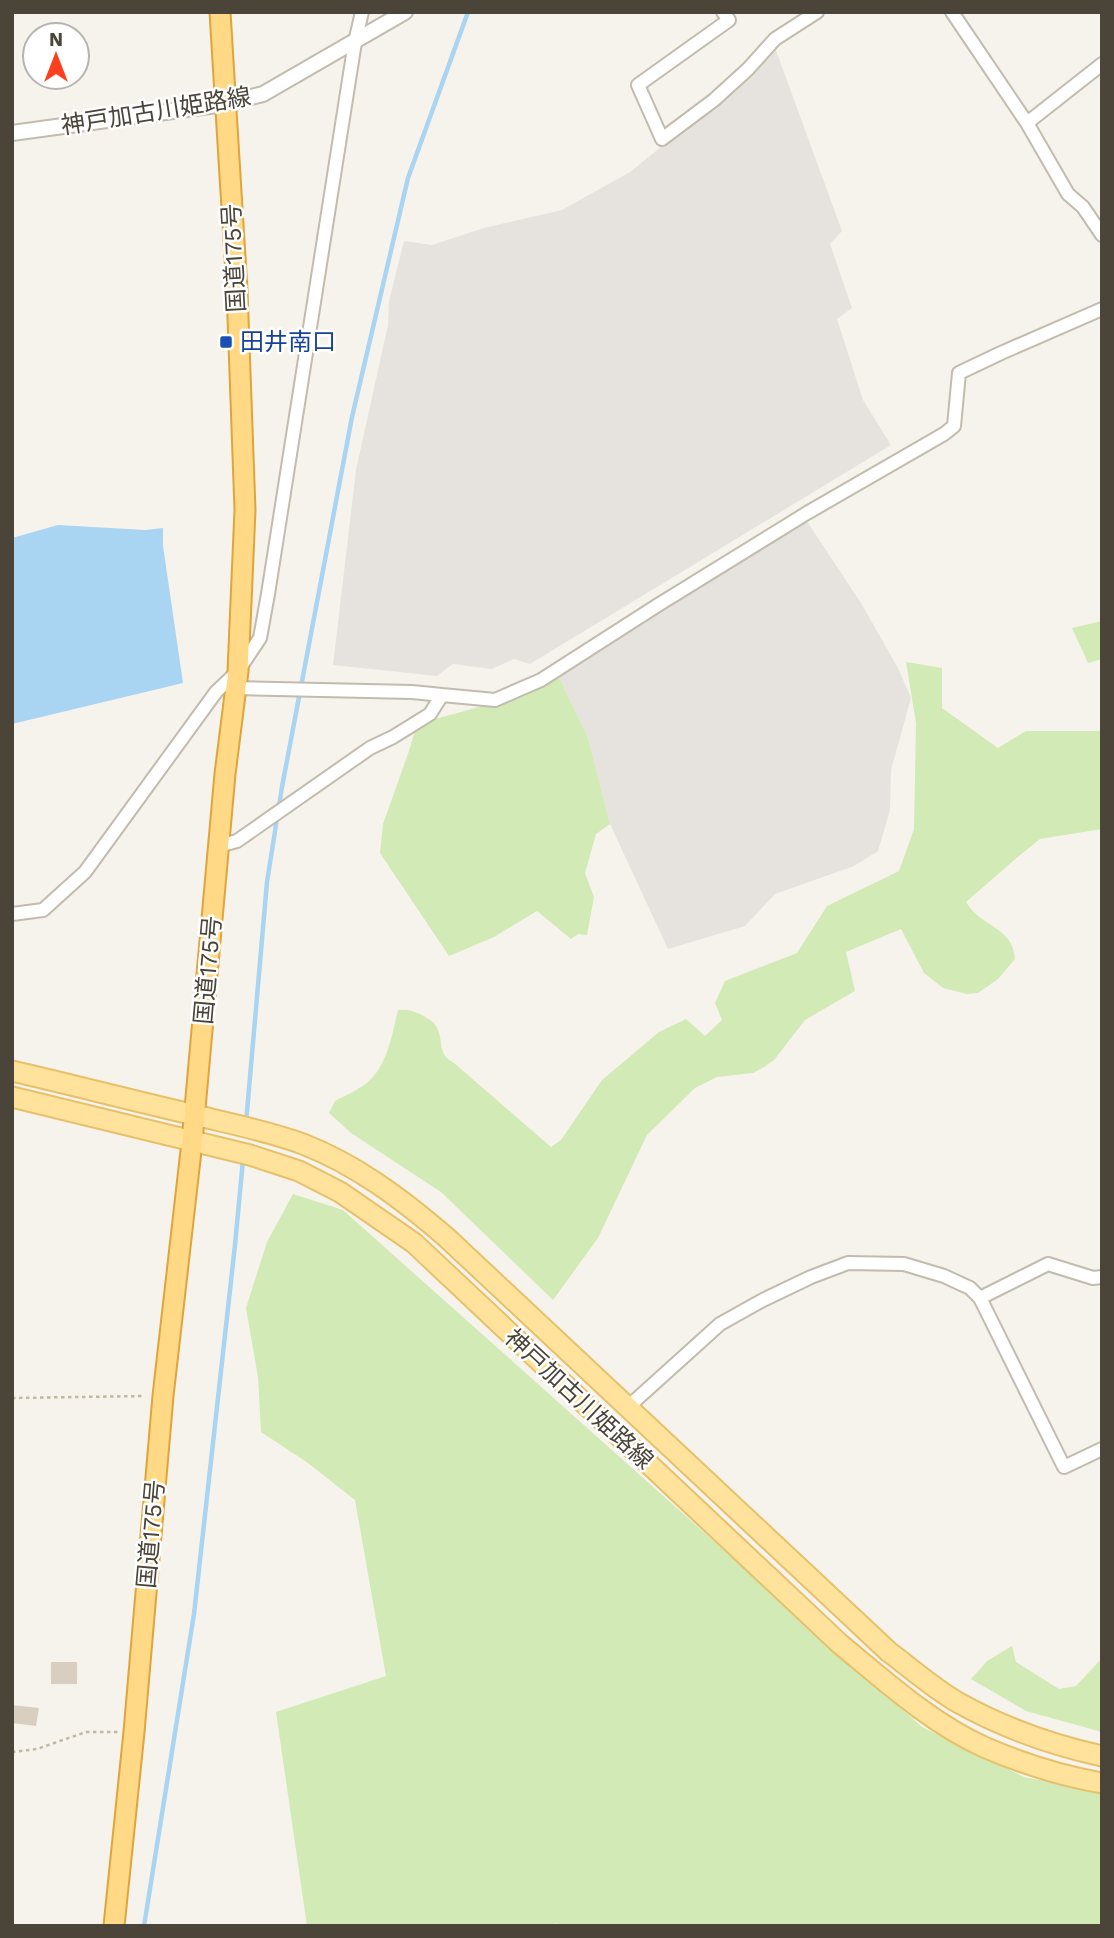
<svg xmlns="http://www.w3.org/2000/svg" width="1114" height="1938" viewBox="0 0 1114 1938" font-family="'Work Sans','Noto Sans JP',sans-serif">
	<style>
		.industrial { fill: #e6e2dd }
		.green { fill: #d2eab5 }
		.water { fill: #a9d4f2 }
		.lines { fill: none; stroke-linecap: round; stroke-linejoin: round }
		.stream { stroke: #a9d4f2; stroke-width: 4.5 }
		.building { fill: #d8cfc1 }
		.minor-casing { stroke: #c2bbae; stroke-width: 16 }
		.tertiary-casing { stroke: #c2bbae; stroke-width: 18 }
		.primary-casing { stroke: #e6c16a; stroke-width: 23 }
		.trunk-casing { stroke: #e0a43c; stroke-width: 23 }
		.path { stroke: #c4b79f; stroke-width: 2.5; stroke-dasharray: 3.5 3.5; stroke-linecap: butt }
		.minor { stroke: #fff; stroke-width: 12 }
		.tertiary { stroke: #fff; stroke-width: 14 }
		.primary { stroke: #ffe39c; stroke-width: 19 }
		.trunk { stroke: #ffd985; stroke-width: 19 }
		.transit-dot { fill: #1a4fb4; stroke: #fff; stroke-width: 2.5 }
		.labels { text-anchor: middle; stroke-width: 5; stroke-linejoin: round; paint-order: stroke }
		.street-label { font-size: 24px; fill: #4b4439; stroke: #fff }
		.transit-label { font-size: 24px; fill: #164399; stroke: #fff; text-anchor: start }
	</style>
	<rect width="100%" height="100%" fill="#f6f3ec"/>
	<path class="industrial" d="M774 45 842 231 830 244 852 308 837 319 863 400 891 445 530 664 514 659 492 669 453 664 437 676 333 665 356 470 388 325 389 301 404 241 432 245 484 228 562 210 630 172 708 109Z
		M806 520 861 603 898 668 911 698 891 770 890 810 878 851 854 866 775 894 745 926 668 949 610 824 588 738 558 675Z"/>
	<path class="green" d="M1102 621V659L1088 663 1072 628Z
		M906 662 942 668V708L998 748 1026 731H1102V829L1040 839 1019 856 966 902C981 928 1013 926 1015 959L998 979 978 993 967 994 943 988 924 973 901 929 846 952 855 991 805 1020 774 1060 764 1067 753 1073 717 1077 695 1088 647 1135 598 1238 553 1300 441 1192 351 1133 329 1113 335 1101C344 1096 356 1091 364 1085 387 1069 392 1035 398 1010 407 1009 411 1010 420 1014 427 1018 434 1021 437 1028 444 1042 437 1054 454 1063L551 1147 561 1140 602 1080 659 1032 686 1019 705 1036 722 1020 715 1003 725 981 797 953 827 906 899 871 914 829 916 723Z
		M558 675 588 738 610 824 596 834 585 873 594 897 587 935 578 934 571 939 537 911 494 937 449 956 380 853 383 824 409 751 417 724 490 704Z
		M293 1194 343 1210 922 1727 1024 1777 1102 1792V1926H562L555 1923 553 1926H307L276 1712 386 1676 355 1500 308 1463 261 1432 258 1377 246 1308 267 1242Z
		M1012 1646 1016 1662 1059 1689 1076 1686 1102 1658V1732L1026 1711 971 1679 987 1661Z"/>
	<path class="water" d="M58 525 145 530 163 528V546L183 683 12 724V538Z"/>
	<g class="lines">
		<path class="stream" d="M246 1123 267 882 282 787 352 417 408 178 468 12
			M144 1926 194 1614 235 1245 243 1160"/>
	</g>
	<path class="building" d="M51 1662H77V1684H51Z
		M12 1705 39 1708 36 1726 12 1723Z"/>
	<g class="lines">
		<defs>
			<path id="minor" d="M723 12 729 20 638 85 662 139 714 100 748 69 775 39 817 12
				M952 12 1027 123 1068 194 1083 207 1102 235
				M1027 123 1102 64
				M236 688 412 692 442 695
				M219 846 237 841 370 748 393 737 430 714 442 695 495 700 541 680 658 605 807 513 944 434 954 426 959 373 1001 353 1102 309
				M12 914 43 910 85 872 216 692 238 671 260 638 268 594 355 42 362 12
				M980 1298 1048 1264 1093 1278 1102 1277
				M628 1407 720 1324 763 1300 811 1277 848 1263 904 1264 944 1276 970 1288 980 1298 1064 1467 1102 1449"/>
			<path id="tertiary" d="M12 133 224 104 263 94 405 12"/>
			<path id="primary" d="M12 1071C73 1085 134 1101 195 1115 231 1124 268 1131 303 1144 357 1165 403 1200 446 1237L889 1652C912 1669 934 1689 959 1703 1004 1728 1052 1745 1102 1756
				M12 1097 250 1155 299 1171 340 1192 414 1243 840 1644C885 1681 931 1723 984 1747 1021 1763 1062 1776 1102 1783"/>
			<path id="trunk" d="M114 1926 134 1732 163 1396 192 1142 225 774 238 671 245 510 237 290 220 12"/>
		</defs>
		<use href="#minor" class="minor-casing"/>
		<use href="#tertiary" class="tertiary-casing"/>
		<use href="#primary" class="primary-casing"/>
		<use href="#trunk" class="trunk-casing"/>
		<path class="path" d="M12 1398 145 1396
			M12 1752 37 1749 86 1732H118"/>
		<use href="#minor" class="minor"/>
		<use href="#tertiary" class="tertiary"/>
		<use href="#primary" class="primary"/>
		<use href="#trunk" class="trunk"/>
	</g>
	<rect class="transit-dot" x="219" y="335" width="14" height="14" rx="3.5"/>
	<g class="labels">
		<g class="street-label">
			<text transform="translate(156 111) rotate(-9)" y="8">神戸加古川姫路線</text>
			<text transform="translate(234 258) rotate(-93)" y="8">国道175号</text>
			<text transform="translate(208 970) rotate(-85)" y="8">国道175号</text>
			<text transform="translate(579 1399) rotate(43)" y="8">神戸加古川姫路線</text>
			<text transform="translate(151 1534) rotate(-85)" y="8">国道175号</text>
		</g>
		<g class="transit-label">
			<text x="240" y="350">田井南口</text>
		</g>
	</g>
	<rect width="1114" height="1938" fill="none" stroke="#4b4439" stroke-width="28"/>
	<g transform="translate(56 56)"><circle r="33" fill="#ffffff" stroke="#b7b4b0" stroke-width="2"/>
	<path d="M0-5L12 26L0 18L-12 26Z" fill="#fc3f1d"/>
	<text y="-10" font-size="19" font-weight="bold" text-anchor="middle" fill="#4b4439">N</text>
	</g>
</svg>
